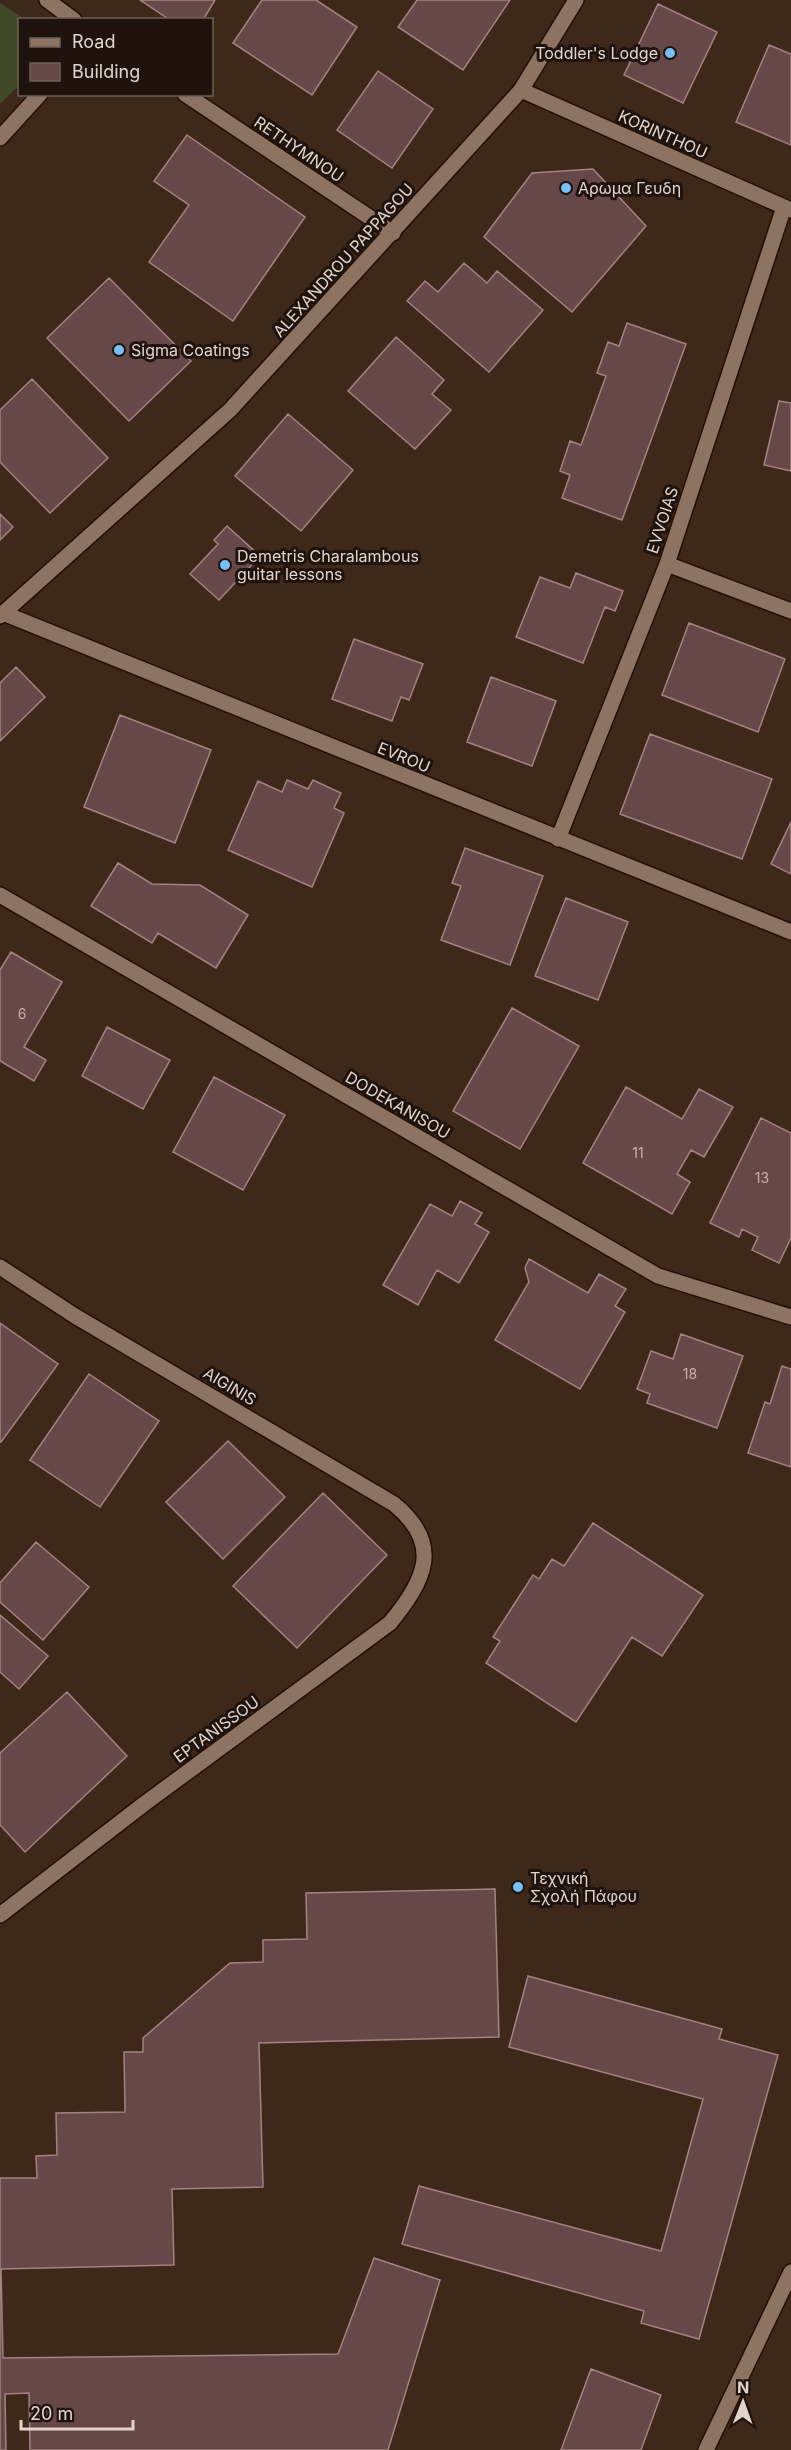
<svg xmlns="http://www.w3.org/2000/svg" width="791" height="2450" viewBox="0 0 791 2450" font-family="Inter,sans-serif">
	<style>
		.green { fill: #404a28 }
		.building { fill: #674848; stroke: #a38281; stroke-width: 1.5 }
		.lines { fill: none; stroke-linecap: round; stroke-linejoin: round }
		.street-casing { stroke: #241003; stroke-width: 18 }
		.secondary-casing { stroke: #241003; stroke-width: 18 }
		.street { stroke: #8d7362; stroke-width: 15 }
		.secondary { stroke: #8d7362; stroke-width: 15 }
		.poi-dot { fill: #77bff7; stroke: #1e130d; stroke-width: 2 }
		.labels { text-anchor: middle; stroke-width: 6; stroke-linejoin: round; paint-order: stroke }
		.number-label { font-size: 14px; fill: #c4b1aa }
		.poi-label { font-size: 16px; fill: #e3d4cb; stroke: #1e130d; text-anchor: start }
		.street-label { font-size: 16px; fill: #e3d4cb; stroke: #1e130d }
	</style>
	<rect width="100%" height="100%" fill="#3e2819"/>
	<path class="green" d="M0 3 24 19 20 20 19 85 0 104Z"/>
	<path class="building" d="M140 0H215L203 20H170Z
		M262 0H316L357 27 312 95 233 43Z
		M417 0H510L463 70 398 27Z
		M658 4 717 32 683 103 624 75Z
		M769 45 791 54V145L736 122Z
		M378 71 433 109 392 168 337 130Z
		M187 135 305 217 233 321 149 262 189 205 154 181Z
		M593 169 646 226 572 312 484 237 532 173Z
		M464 263 487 283 497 271 543 310 489 372 407 301 425 281 438 292Z
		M109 278 191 361 129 421 47 338Z
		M627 323 686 344 622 520 562 498 570 475 560 471 570 441 581 445 606 376 597 373 608 342 619 346Z
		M396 337 444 380 432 394 451 410 415 449 348 391Z
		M32 379 108 458 50 513 0 462V410Z
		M779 401 791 403V471L764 465Z
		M288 414 353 470 301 531 235 476Z
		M0 514 13 527 0 540Z
		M227 526 260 556 219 600 190 574 218 544 214 540Z
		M576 573 623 591 615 611 605 607 583 663 516 637 540 577 570 588Z
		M689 623 785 659 758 732 662 695Z
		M354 639 423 664 409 700 401 697 392 721 332 699Z
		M16 667 45 697 0 741V683Z
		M491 677 556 701 532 766 467 742Z
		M120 715 211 750 175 843 84 807Z
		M650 734 772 779 742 859 620 814Z
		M287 780 308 789 313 780 341 793 334 808 344 813 312 887 228 850 258 781 282 792Z
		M791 822V874L771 864Z
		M465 848 543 876 510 965 441 940 461 886 452 883Z
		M118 863 152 884 200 885 248 915 216 968 158 933 152 943 91 906Z
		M566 898 628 922 598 1000 535 976Z
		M11 952 62 982 24 1047 46 1060 34 1081 0 1061V970Z
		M512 1008 579 1046 520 1149 453 1111Z
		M107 1027 170 1060 143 1109 82 1076Z
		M214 1077 285 1115 243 1190 173 1152Z
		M626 1087 682 1119 699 1089 733 1107 704 1157 691 1150 677 1174 690 1182 672 1214 583 1163Z
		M761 1118 791 1133V1238L779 1263 752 1250 758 1237 742 1229 739 1237 710 1223Z
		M460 1201 482 1213 475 1224 489 1232 459 1283 437 1270 418 1305 383 1285 430 1204 452 1216Z
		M529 1259 588 1293 599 1274 626 1289 615 1306 625 1312 580 1389 495 1340 529 1282 525 1268Z
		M0 1323 58 1364 1 1442H0Z
		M681 1334 743 1356 717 1428 647 1403 650 1394 637 1389 651 1351 673 1359Z
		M782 1366 791 1369V1467L748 1453 765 1402 770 1404Z
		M89 1374 159 1421 100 1507 30 1460Z
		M228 1441 285 1497 223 1559 166 1502Z
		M323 1493 387 1555 297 1648 233 1586Z
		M593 1523 703 1595 662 1656 632 1637 576 1722 486 1663 500 1641 493 1637 533 1575 539 1579 552 1559 564 1566Z
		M36 1542 89 1587 43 1640 0 1602V1583Z
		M0 1615 48 1656 19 1689 0 1672Z
		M67 1692 127 1756 25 1852 0 1825V1753Z
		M495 1889 499 2037 259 2043 263 2187 172 2189 174 2265 1 2269 3 2358 338 2354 374 2258 440 2280 388 2450H30L29 2393 5 2394 6 2450H0V2178H37L36 2156 57 2155 56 2113 125 2112 124 2052H143V2038L230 1963 263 1962V1940L307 1939 306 1893Z
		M528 1976 722 2029 719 2039 778 2055 699 2339 641 2323 644 2311 402 2244 419 2186 661 2251 703 2099 509 2047Z
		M591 2369 661 2395 641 2450H561Z"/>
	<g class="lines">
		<defs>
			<path id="street" d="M47 0 74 20
				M521 90 791 210
				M185 94 393 233
				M0 138 40 94
				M667 564 791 611
				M3 613 791 932
				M558 839 667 564 784 207
				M0 895 658 1276 791 1317
				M0 1267 75 1316 394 1504C444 1545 424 1581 390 1623L144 1804 0 1915
				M706 2450 791 2272"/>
			<path id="secondary" d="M0 616 230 410 521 90 576 0"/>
		</defs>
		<use href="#street" class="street-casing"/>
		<use href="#secondary" class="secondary-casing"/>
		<use href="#street" class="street"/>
		<use href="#secondary" class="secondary"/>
	</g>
	<g class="poi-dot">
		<circle cx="670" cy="53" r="6"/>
		<circle cx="566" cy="188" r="6"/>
		<circle cx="119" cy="350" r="6"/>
		<circle cx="225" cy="565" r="6"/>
		<circle cx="518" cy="1887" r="6"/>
	</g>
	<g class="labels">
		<g class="number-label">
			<text x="22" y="1019">6</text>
			<text x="638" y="1158">11</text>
			<text x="762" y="1183">13</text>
			<text x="690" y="1379">18</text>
		</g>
		<g class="poi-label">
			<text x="658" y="59" text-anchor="end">Toddler's Lodge</text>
			<text x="578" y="194">Αρωμα Γευδη</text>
			<text x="131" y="356">Sigma Coatings</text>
			<text x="237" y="562">Demetris Charalambous<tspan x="237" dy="18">guitar lessons</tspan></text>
			<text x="530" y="1884">Τεχνική<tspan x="530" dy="18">Σχολή Πάφου</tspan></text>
		</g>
		<g class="street-label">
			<text transform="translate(663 134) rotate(24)" y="6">KORINTHOU</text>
			<text transform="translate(299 149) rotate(34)" y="6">RETHYMNOU</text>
			<text transform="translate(343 260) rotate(-48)" y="6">ALEXANDROU PAPPAGOU</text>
			<text transform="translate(662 520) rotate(-72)" y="6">EVVOIAS</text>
			<text transform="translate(404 757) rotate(22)" y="6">EVROU</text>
			<text transform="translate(398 1105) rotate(30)" y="6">DODEKANISOU</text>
			<text transform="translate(230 1386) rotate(31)" y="6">AIGINIS</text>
			<text transform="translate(216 1729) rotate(-36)" y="6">EPTANISSOU</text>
		</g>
	</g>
	<rect x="18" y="18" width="195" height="78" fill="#1e130d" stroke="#6d6059" stroke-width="1.5"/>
	<rect x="30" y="38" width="30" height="9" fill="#8d7362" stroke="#6d6059" stroke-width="1.5"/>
	<text x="72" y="48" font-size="18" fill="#e3d4cb">Road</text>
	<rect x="30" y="63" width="30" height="18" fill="#674848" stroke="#6d6059" stroke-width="1.5"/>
	<text x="72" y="78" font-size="18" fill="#e3d4cb">Building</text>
	<g transform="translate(743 2402) rotate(1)" stroke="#1e130d" stroke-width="4.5" paint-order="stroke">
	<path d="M0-4.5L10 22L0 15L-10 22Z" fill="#e3d4cb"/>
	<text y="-9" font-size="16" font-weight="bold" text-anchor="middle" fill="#e3d4cb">N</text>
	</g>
	<path d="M21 2420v9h112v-9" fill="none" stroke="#e3d4cb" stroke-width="3"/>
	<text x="30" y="2420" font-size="18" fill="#e3d4cb" stroke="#1e130d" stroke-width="4.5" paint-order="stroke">20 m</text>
</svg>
